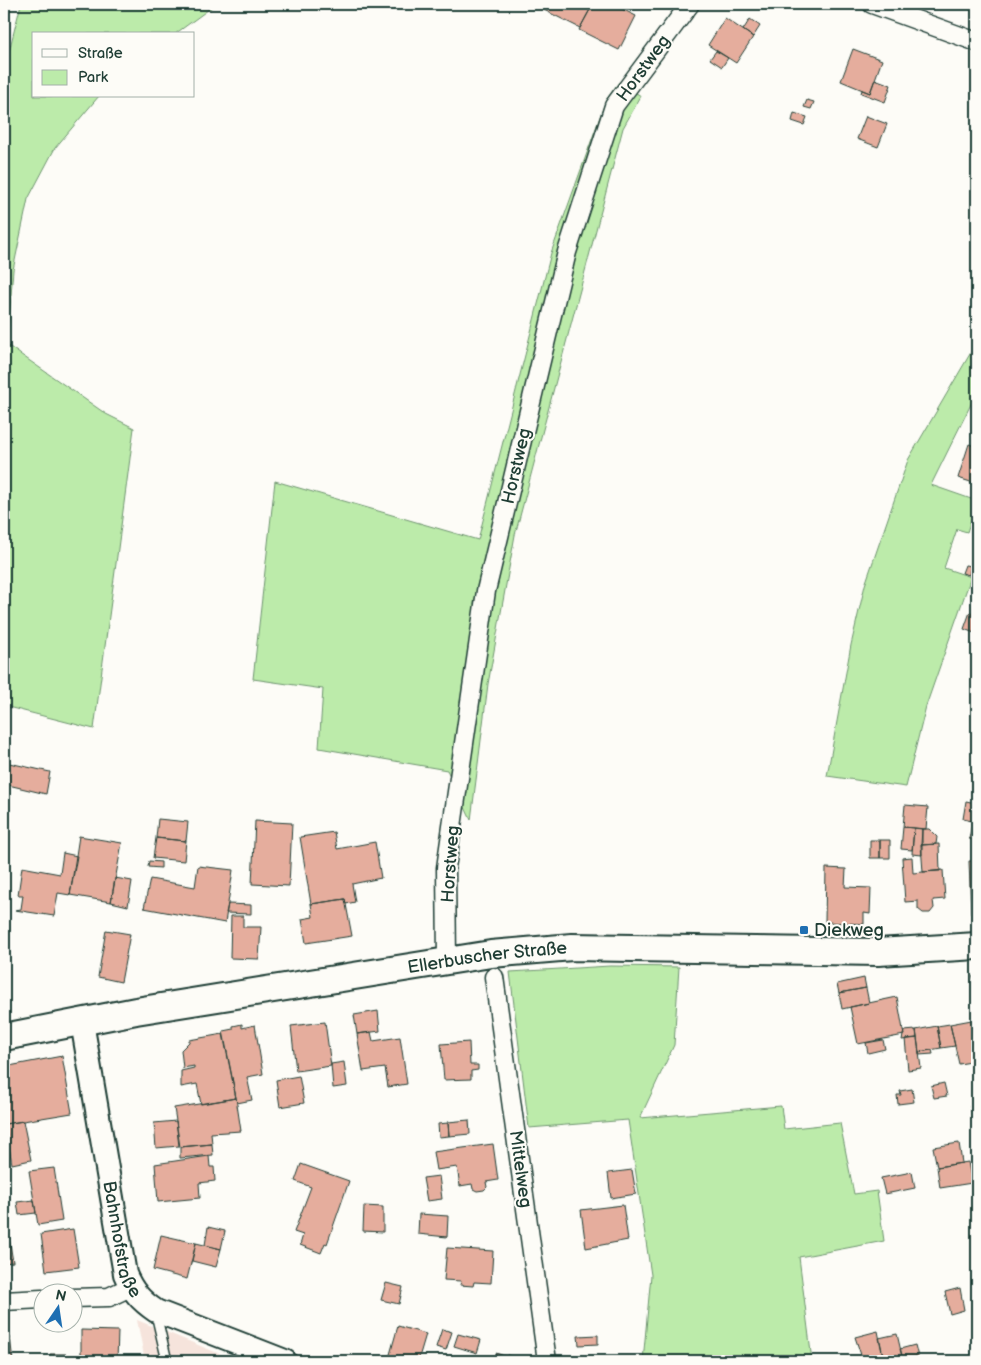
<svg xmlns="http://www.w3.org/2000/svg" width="981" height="1365" viewBox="0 0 981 1365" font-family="'Balsamiq Sans',sans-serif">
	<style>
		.built { fill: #f6e4dc }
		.green { fill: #bcebaa; stroke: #6e946f }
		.building { fill: #e5ad9d; stroke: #1f3d34 }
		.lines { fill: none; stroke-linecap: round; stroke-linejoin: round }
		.service-casing { stroke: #1f3d34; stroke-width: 12 }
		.minor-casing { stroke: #1f3d34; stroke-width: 21 }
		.tertiary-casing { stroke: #1f3d34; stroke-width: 26 }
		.secondary-casing { stroke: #1f3d34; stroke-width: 30 }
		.service { stroke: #fdfcf7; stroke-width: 9 }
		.minor { stroke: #fdfcf7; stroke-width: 18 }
		.tertiary { stroke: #fdfcf7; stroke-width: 22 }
		.secondary { stroke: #fdfcf7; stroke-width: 26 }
		.poi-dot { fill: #1f6fb2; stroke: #fdfcf7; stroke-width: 2 }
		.labels { text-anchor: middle; stroke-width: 4; stroke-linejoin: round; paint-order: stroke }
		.street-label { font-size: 18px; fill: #1f3d34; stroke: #fdfcf7 }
		.poi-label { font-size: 18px; fill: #1f3d34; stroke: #fdfcf7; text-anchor: start }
	</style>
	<rect width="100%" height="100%" fill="#fdfcf7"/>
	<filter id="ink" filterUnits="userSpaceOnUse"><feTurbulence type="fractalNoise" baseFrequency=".02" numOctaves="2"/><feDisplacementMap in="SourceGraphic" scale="10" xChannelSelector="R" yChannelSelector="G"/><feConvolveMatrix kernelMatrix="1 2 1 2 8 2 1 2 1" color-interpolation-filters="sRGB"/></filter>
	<g filter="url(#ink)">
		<path class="built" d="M137 1320 237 1361H145Z"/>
		<path class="green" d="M21 4H216L175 34H34V96H99L55 148 28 199 13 270 7 345 106 414 134 428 94 729 4 706V64L6 63Z
			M619 82 641 96 623 128 515 535 488 684 471 820 447 770 319 748 323 689 253 679 275 481 478 540 551 253 606 100Z
			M977 342V392L931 485 977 501 967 532 957 529 944 568 971 577 926 706 906 787 827 776 851 645 865 585 908 460Z
			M610 966 679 967 674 1045 640 1118 781 1106 784 1129 840 1123 854 1194 877 1191 884 1241 799 1257 812 1361H643L651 1275 628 1120 529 1128 510 972Z"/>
		<path class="building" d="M532 4H593L580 28Z
			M593 4H612L636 16 619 50 579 30Z
			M725 18 753 37 736 63 708 45Z
			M750 19 760 26 753 37 743 30Z
			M853 49 882 60 870 93 841 81Z
			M716 51 728 58 722 67 710 59Z
			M875 79 891 85 885 102 861 93 862 90 870 93Z
			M807 100 814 102 811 109 804 107Z
			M794 113 807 117 804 125 792 121Z
			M866 116 887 124 878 147 857 139Z
			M969 444 977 447V484L958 478Z
			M965 565 971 566 969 575 962 573Z
			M970 612 977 614V634L964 629Z
			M9 763 50 772 46 794 4 784Z
			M976 800 977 839H969L976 803Z
			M966 801 976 803 972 821 963 819Z
			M905 805 928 807 926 829 903 827Z
			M158 819 188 822 186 841 156 838Z
			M255 821 292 823 289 886 252 884Z
			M903 827 914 828 912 850 901 849Z
			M914 828 922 829V855L912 854Z
			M922 829H929L937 837 936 844 921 845Z
			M334 832 337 849 375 842 381 878 352 884 355 902 346 904 345 899 311 904 300 837Z
			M79 836 122 843 111 902 70 895Z
			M156 838 186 841 184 861 153 858Z
			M870 840H880V858H870Z
			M880 840H890V858H880Z
			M939 844 940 871 923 872 921 845Z
			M63 853 77 856 70 895 58 893 54 916 15 910 21 909 23 895H18L22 867 60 874Z
			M912 857 913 873 943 870 945 899 933 900 934 908 930 913H923L918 909V901L905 902 902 858Z
			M149 861 161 862V868L148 867Z
			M969 861H977V914H971Z
			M198 866 233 870 225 923 144 908 150 879 195 887Z
			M826 868 846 869 845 887 871 888 870 914 864 913V924L825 922Z
			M115 878 132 881 128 906 111 902Z
			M345 899 352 936 306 943 302 919 313 917 311 904Z
			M228 904 251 905V914L226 913Z
			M231 916H243V927H261L259 959 230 958Z
			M106 930 130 934 121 982 98 977Z
			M973 976H977V996Z
			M864 978 866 988 839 993 837 984Z
			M866 988 869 1003 842 1009 839 993Z
			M897 997 904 1035 858 1044 850 1007Z
			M378 1011 380 1031 357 1034 354 1015Z
			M977 1019V1061L959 1064 950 1024Z
			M325 1022 331 1066 296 1071 291 1026Z
			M242 1024V1028L255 1025 263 1074 247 1077 252 1100 237 1103 223 1031 233 1029V1026Z
			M950 1024 955 1046 941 1048 937 1026Z
			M937 1026 941 1048 919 1052 916 1030Z
			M916 1030 917 1038 902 1040 904 1031Z
			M371 1032 373 1041 400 1037 407 1084 388 1087 385 1068 363 1071 357 1034Z
			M223 1034 236 1098 201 1104 197 1084 181 1087V1071L194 1068V1066L183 1068 181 1050 189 1042V1040Z
			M917 1038 921 1068 908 1070 905 1039Z
			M883 1040 885 1049 868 1053 866 1043Z
			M469 1042 470 1065H478V1070L471 1071V1079L444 1080 441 1044Z
			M932 1050 933 1054 919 1055V1052Z
			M62 1056 72 1113 5 1124 4 1067Z
			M344 1062 347 1086 333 1088 331 1064Z
			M299 1076 304 1103 280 1107 276 1080Z
			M944 1083 947 1096 934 1098 931 1086Z
			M912 1089 914 1102 898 1104 897 1095H901L900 1091Z
			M236 1098 241 1131 211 1133 212 1144 180 1147 174 1108Z
			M977 1105V1123L974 1124 970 1106Z
			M469 1120 470 1134 449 1136 448 1122Z
			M23 1121 31 1160 12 1164 5 1124Z
			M176 1121 179 1146 156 1148 154 1123Z
			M448 1123 449 1136 439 1137 438 1124Z
			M959 1143 962 1163 937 1167 933 1147Z
			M212 1144 213 1155 180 1158V1147Z
			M493 1144 498 1180 486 1182 487 1187 484 1190 477 1191 473 1189 472 1184 460 1186 457 1167 436 1170 433 1152Z
			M209 1156 210 1167H214L215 1181 199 1183 200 1198 158 1202 155 1164Z
			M968 1162 972 1183 940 1188 937 1167Z
			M301 1164 349 1181 327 1244 325 1243 321 1253 300 1245 303 1235 294 1232 311 1187 295 1181Z
			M54 1168 62 1221 38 1225 29 1171Z
			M632 1170 636 1194 611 1198 608 1173Z
			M912 1172 915 1188 885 1194 881 1178Z
			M439 1176 442 1199 427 1201 423 1178Z
			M34 1200 36 1213 19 1215 17 1202Z
			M623 1205 628 1240 586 1248 581 1210Z
			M364 1206 383 1207V1232L363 1231Z
			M4 1207 13 1262 4 1263Z
			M419 1214 448 1216 447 1237 418 1234Z
			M208 1227 225 1231 221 1249 205 1245Z
			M73 1229 79 1267 46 1271 41 1234Z
			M161 1235 196 1243 187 1279 153 1270Z
			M196 1243 221 1249 216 1267 192 1261Z
			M447 1248 493 1251 491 1283 474 1282 473 1286 460 1285 461 1281 444 1280Z
			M386 1283 403 1287 399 1304 381 1300Z
			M960 1288 964 1310 950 1314 945 1292Z
			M398 1326 426 1334 418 1361H401L389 1358Z
			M442 1329 452 1332 446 1350 436 1347Z
			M81 1330 118 1331 117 1361H81Z
			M878 1331 883 1356 863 1361 855 1337Z
			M458 1334 481 1340 477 1353 454 1346Z
			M897 1334 903 1360 884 1361 879 1338Z
			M598 1335V1344L579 1345 578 1336Z
			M10 1337 13 1361H4V1338Z
			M915 1345 919 1361H903L900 1349Z
			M496 1353 507 1357 505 1361H493Z
			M50 1354H66V1360L76 1361H50Z
			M507 1355 523 1361H505Z"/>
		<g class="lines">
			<defs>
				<path id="service" d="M156 1314 167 1361"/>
				<path id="minor" d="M872 4 977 42
					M447 960 446 868 486 591 567 252 614 106 690 4
					M494 977 547 1361
					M72 1298 109 1297 130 1287
					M4 1301 42 1299"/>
				<g id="tertiary">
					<path id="s1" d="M82 1022 125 1274C132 1291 141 1301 156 1311L285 1361"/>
				</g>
				<g id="secondary">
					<path id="s2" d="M4 1037 136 1011 491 954 572 947 878 952 977 946"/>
				</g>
			</defs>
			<use href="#service" class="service-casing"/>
			<use href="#minor" class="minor-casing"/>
			<use href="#tertiary" class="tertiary-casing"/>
			<use href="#secondary" class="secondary-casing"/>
			<use href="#service" class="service"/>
			<use href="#minor" class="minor"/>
			<use href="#tertiary" class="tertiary"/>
			<use href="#secondary" class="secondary"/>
		</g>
	</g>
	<rect class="poi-dot" x="799" y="925" width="10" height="10" rx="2.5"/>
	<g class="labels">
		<g class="street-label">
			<text transform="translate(643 68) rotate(-54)" y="6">Horstweg</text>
			<text transform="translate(516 466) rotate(-77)" y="6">Horstweg</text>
			<text transform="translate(450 864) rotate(-86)" y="6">Horstweg</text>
			<text dy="6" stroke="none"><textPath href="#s2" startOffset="490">Ellerbuscher Straße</textPath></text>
			<text transform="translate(521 1169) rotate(82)" y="6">Mittelweg</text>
			<text dy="6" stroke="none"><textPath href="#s1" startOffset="221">Bahnhofstraße</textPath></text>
		</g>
		<g class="poi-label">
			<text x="814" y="936">Diekweg</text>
		</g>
	</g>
	<rect width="981" height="1365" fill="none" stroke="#fdfcf7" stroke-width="20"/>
	<rect x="10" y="10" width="961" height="1345" fill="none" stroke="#1f3d34" stroke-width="2" filter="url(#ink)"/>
	<rect x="32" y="32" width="162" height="65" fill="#fdfcf7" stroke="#a4b0a9"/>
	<rect x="42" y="49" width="25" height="8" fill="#fdfcf7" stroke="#a4b0a9"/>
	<text x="78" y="58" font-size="15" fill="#1f3d34">Straße</text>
	<rect x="42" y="70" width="25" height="15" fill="#bcebaa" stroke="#a4b0a9"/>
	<text x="78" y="82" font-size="15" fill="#1f3d34">Park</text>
	<g transform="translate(58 1308) rotate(13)"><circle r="24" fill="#fdfcf7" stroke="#a4b0a9"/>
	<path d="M0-4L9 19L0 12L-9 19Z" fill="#1f6fb2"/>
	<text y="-8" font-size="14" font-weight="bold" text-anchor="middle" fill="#1f3d34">N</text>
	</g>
</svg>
